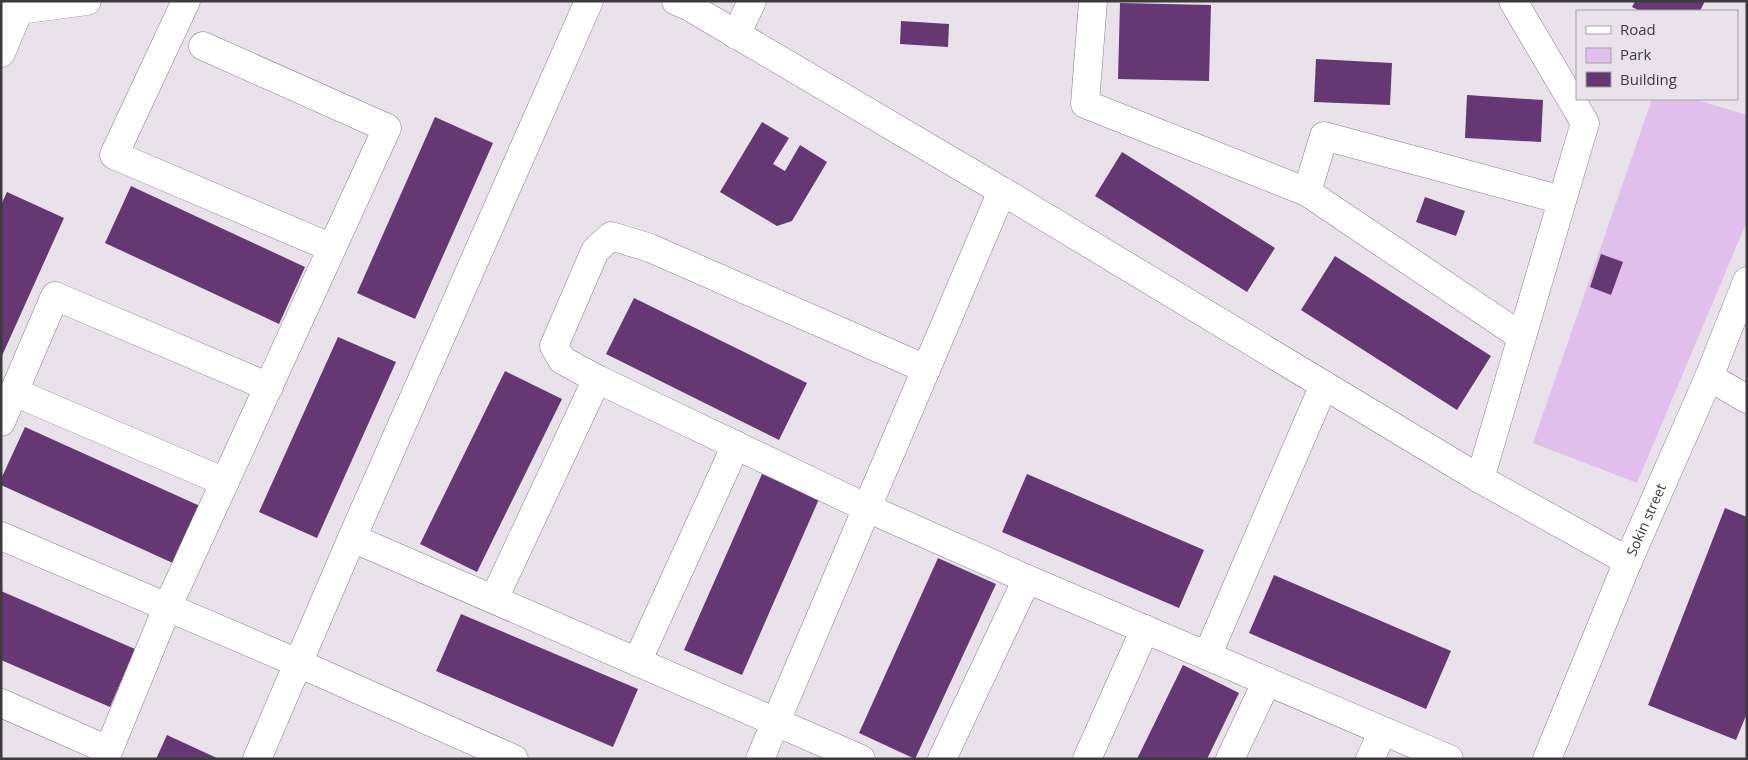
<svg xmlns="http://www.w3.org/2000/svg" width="1748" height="760" viewBox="0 0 1748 760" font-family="'Open Sans',sans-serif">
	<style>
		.green { fill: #e1bfec }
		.building { fill: #653873 }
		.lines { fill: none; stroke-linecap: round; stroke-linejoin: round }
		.minor-casing { stroke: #837d85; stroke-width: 29 }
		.minor { stroke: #fff; stroke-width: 28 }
		.labels { text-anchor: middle; stroke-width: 5; stroke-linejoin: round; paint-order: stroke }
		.street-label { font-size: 14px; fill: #3d3a3d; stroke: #e9e2eb }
	</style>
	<rect width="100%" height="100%" fill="#e9e2eb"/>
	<path class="green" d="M1652 99H1694L1747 115V221L1637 483 1533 443Z"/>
	<path class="building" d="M1635 1H1705L1700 11H1640L1632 7Z
		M1120 3 1211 5 1209 81 1118 79Z
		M901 21 949 24 948 47 900 44Z
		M1316 59 1392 63 1390 105 1314 102Z
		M1467 95 1543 100 1541 142 1465 138Z
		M435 117 493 143 415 319 357 293Z
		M762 122 789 138 773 164 785 171 800 145 827 162 792 221 777 226 720 192Z
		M1122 152 1275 248 1247 292 1095 196Z
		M131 186 305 267 279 324 105 243Z
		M7 192 64 218 1 358V205Z
		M1425 197 1465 211 1456 236 1416 222Z
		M1601 254 1623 262 1611 295 1590 287Z
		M1335 256 1491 356 1457 410 1301 310Z
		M634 298 807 383 779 440 606 354Z
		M338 337 396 362 317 538 259 512Z
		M505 371 562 399 477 572 420 544Z
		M25 427 200 506 175 564 1 485V479Z
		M762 474 819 499 742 675 684 650Z
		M1027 474 1204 550 1179 608 1002 532Z
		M1725 508 1747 517V713L1736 740 1648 705Z
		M938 558 996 584 915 759 859 733Z
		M1274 575 1451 651 1426 709 1249 633Z
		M1 591 135 649 110 707 1 660Z
		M461 614 638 689 613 747 436 671Z
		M1183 665 1239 693 1207 759H1137Z
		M167 735 219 759H156Z"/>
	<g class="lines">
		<defs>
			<g id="minor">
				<path d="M186 1 114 155 332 248"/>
				<path d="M676 1 690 7 1002 191 1480 479 1628 561"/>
				<path d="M1093 1 1085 104 1307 192 1522 337"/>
				<path d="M1 11 19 10 87 1"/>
				<path d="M736 35 752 1"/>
				<path d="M1 53 19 10"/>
				<path d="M1307 192 1324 136 1562 200"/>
				<path d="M1709 377 1747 399"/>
				<path d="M597 379 562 360 554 346 595 251 611 236 650 248 926 369"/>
				<path d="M14 392 225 482"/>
				<path d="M1 422 55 296 269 387"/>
				<path d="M1480 479 1585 123 1513 1"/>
				<path d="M1 536 298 663 514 759"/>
				<path d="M352 538 861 759"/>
				<path d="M494 599 597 379 867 508 1027 579 1449 759"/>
				<path d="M1207 656 1324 385"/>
				<path d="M637 662 736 445"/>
				<path d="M1 703 108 750"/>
				<path d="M105 759 167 608 387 128 203 46"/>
				<path d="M257 759 352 538 589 1"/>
				<path d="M760 759 1002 191"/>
				<path d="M942 759 1027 579"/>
				<path d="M1087 759 1145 629"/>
				<path d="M1230 759 1267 681"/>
				<path d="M1370 759 1383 731"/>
				<path id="s1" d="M1547 759 1628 561 1709 377 1747 281"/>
			</g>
		</defs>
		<use href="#minor" class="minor-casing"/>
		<use href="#minor" class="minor"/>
	</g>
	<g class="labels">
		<g class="street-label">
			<text dy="5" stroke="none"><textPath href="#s1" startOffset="259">Sokin street</textPath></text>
		</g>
	</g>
	<rect width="1748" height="760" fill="none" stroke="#3d3a3d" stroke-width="5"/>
	<rect x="1576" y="10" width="162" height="90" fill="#e9e2eb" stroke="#a49fa5"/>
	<rect x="1586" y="26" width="25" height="8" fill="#ffffff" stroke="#a49fa5"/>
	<text x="1620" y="35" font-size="15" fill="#3d3a3d">Road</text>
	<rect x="1586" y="48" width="25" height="15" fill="#e1bfec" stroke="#a49fa5"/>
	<text x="1620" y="60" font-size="15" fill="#3d3a3d">Park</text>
	<rect x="1586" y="72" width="25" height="15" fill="#653873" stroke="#a49fa5"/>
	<text x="1620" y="85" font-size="15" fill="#3d3a3d">Building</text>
</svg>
